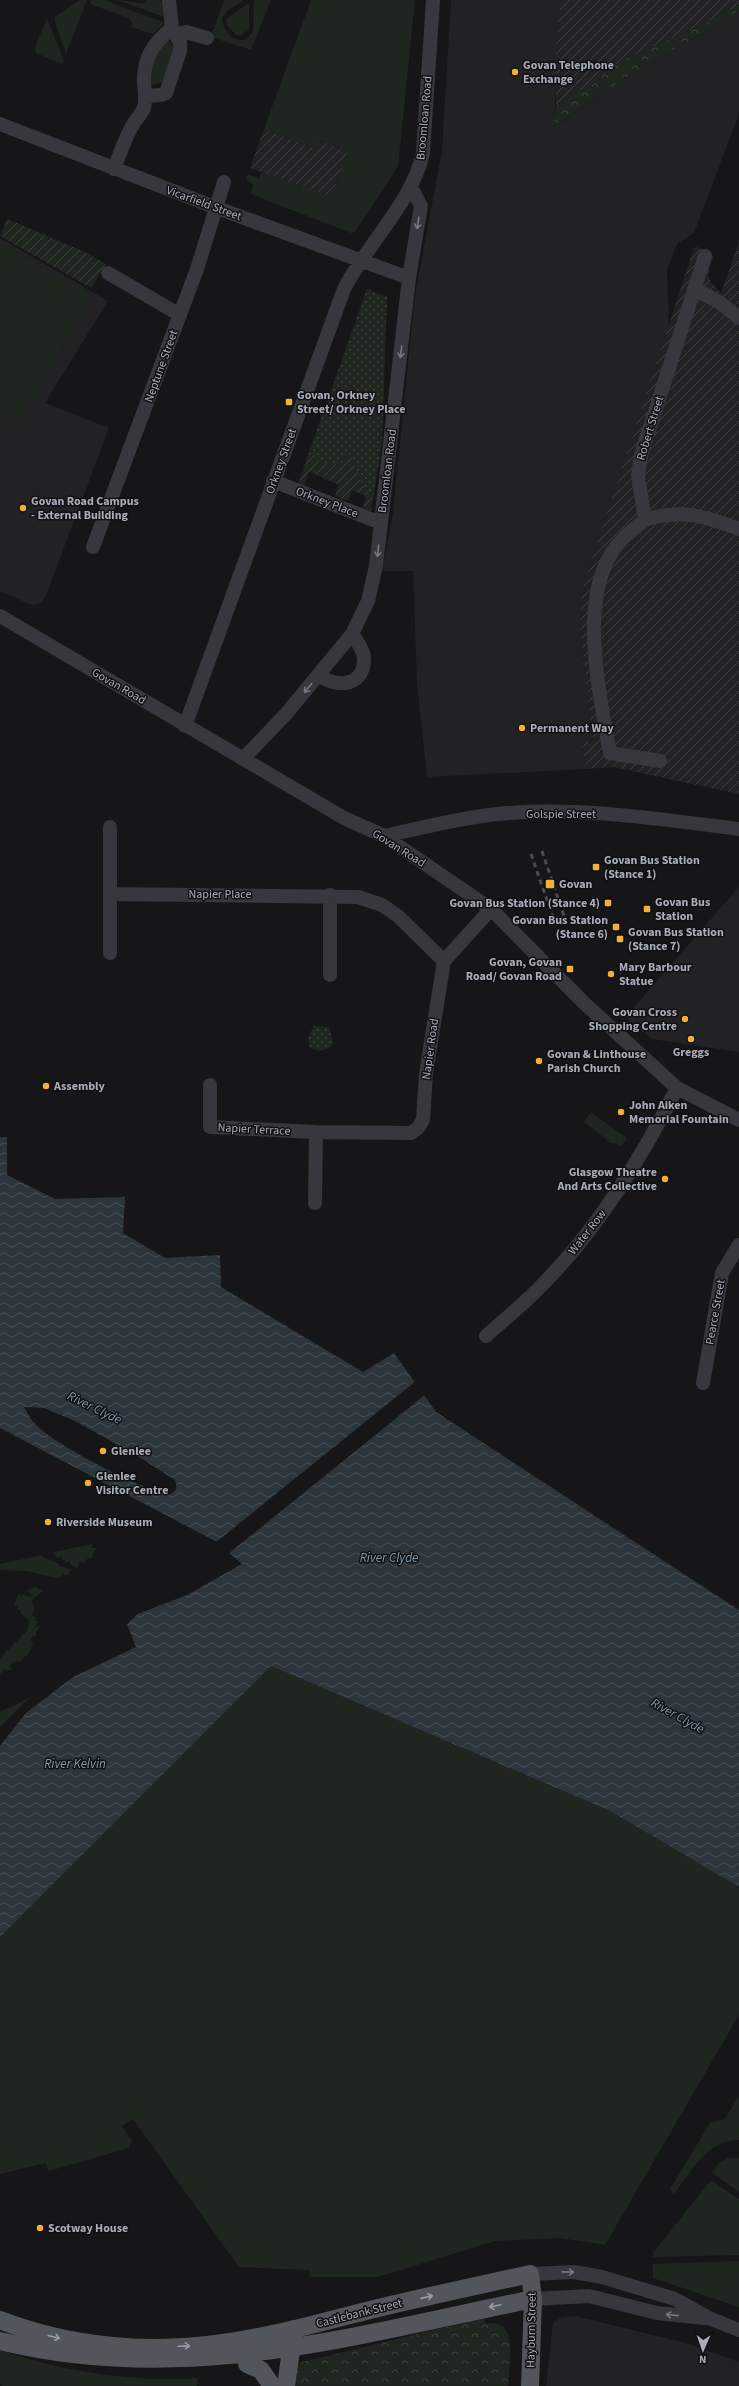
<svg xmlns="http://www.w3.org/2000/svg" width="739" height="2386" viewBox="0 0 739 2386" font-family="'Source Sans 3',sans-serif">
	<style>
		.built { fill: #222225 }
		.industrial { fill: url(#industrial-furrows) }
		.grass { fill: #1e261f }
		.forest { fill: url(#forest-crowns) }
		.park { fill: url(#park-dots) }
		.garden { fill: url(#garden-furrows) }
		.water { fill: url(#water-waves); fill-rule: evenodd }
		.pier { fill: #161618 }
		.lines { fill: none; stroke-linecap: round; stroke-linejoin: round }
		.minor { stroke: #37383d; stroke-width: 14 }
		.major { stroke: #53555c; stroke-width: 18 }
		.rail { stroke: #4a4c52; stroke-width: 3; stroke-dasharray: 5 4; stroke-linecap: butt }
		.oneway { stroke: #757881 }
		.oneway2 { stroke: #979ba6 }
		.poi-dot { fill: #f2b134; stroke: #111113; stroke-width: 1.5 }
		.labels { text-anchor: middle; stroke-width: 3; stroke-linejoin: round; paint-order: stroke }
		.poi-label { font-size: 12px; font-weight: bold; fill: #a8adb8; stroke: #111113; text-anchor: start }
		.street-label { font-size: 12px; fill: #a8adb8; stroke: #111113 }
		.water-label { font-size: 13px; font-style: italic; fill: #7f9bb3; stroke: #111113 }
	</style>
	<defs>
		<pattern id="industrial-furrows" width="10" height="10" patternUnits="userSpaceOnUse"><rect width="10" height="10" fill="#222225"/><path d="M-1 1l2-2M0 10L10 0M9 11l2-2" fill="none" stroke="#3f3f43"/></pattern>
		<pattern id="forest-crowns" width="20" height="18" patternUnits="userSpaceOnUse"><rect width="20" height="18" fill="#1e261f"/><path d="M2 6a3 3 0 1 1 6 0M12 15a3 3 0 1 1 6 0" fill="none" stroke="#3c433d"/></pattern>
		<pattern id="park-dots" width="8" height="8" patternUnits="userSpaceOnUse"><rect width="8" height="8" fill="#1e261f"/><path d="M2 2h.1M6 6h.1" fill="none" stroke="#3c433d" stroke-width="1.8" stroke-linecap="round"/></pattern>
		<pattern id="garden-furrows" width="10" height="10" patternUnits="userSpaceOnUse"><rect width="10" height="10" fill="#1e261f"/><path d="M-1 1l2-2M0 10L10 0M9 11l2-2" fill="none" stroke="#3c433d"/></pattern>
		<pattern id="water-waves" width="16" height="10" patternUnits="userSpaceOnUse"><rect width="16" height="10" fill="#2c353c"/><path d="M0 5q4-4 8 0t8 0" fill="none" stroke="#485056"/></pattern>
	</defs>
	<rect width="100%" height="100%" fill="#161618"/>
	<path class="built" d="M451 0H560L554 127 618 83 739 11V114L694 233 677 244 667 269 669 326 585 580 581 600 580 627 593 742H582L586 769 427 777 417 684 413 571H382L393 512 415 295 442 151Z
		M0 238 108 301 45 403 109 428 45 598 39 604 31 605 0 591Z
		M739 887V1052L652 1039 626 1018 627 1015Z
		M575 2316 686 2343 739 2362V2386H546L553 2323 560 2318Z"/>
	<path class="industrial" d="M560 0H739V5L702 25 627 58 598 74 582 89 556 105V51Z
		M264 129 315 148 318 140 348 151 331 198 250 168Z
		M739 242V794L613 767 586 769 582 742H593L580 627 581 600 585 580 694 248 698 247 713 256 708 275 711 282 721 293Z"/>
	<path class="grass" d="M79 0H87L66 54 54 18Z
		M92 0H104L163 22V24L153 34 131 27 132 22 128 18 90 4Z
		M117 0C127 0 135 4 144 3L146 0H160L163 4 164 17Z
		M224 0H244L227 11 222 19C224 36 241 49 253 32L254 0H271L251 50 211 37Z
		M311 0H415L398 166 355 232 351 233 251 194 253 185 246 179 248 174 259 179 262 172 331 197 348 151 319 140 315 148 264 129Z
		M249 3V30L241 35H236L227 25 226 19Z
		M47 18 64 61 62 64 36 53 35 47Z
		M168 39 174 48 163 83 150 85C150 65 155 53 168 39Z
		M0 243 92 296 18 424 0 413Z
		M591 1112 627 1138 621 1147 616 1143H611L584 1122Z
		M93 1544 91 1548H96L91 1559 88 1558 84 1564 80 1561 77 1568 70 1564V1561L64 1563 65 1560H62V1557L57 1558 53 1552Z
		M42 1555 43 1557 59 1564V1566L71 1569 68 1575H64L63 1572 61 1577 55 1578 27 1571 0 1570V1564Z
		M36 1587 43 1591 32 1600 34 1611 32 1615 36 1618 35 1621H38L35 1627 41 1626 36 1632V1636H33L31 1640 33 1644 28 1654 19 1662 14 1661 9 1667 12 1668 10 1670 5 1669 0 1674V1658L28 1630 29 1620 22 1615 20 1610 17 1609 18 1606 14 1605 18 1594 22 1596 23 1594 31 1598 32 1595 27 1592 28 1589Z
		M271 1666 610 1811 723 1877 739 1888V2015L605 2245 560 2238 495 2241 378 2277H310L309 2270 239 2267 133 2119 122 2126 132 2140 129 2148 49 2171 46 2163 0 2174V1937Z
		M29 1698 0 1727V1712Z
		M739 2095V2140C707 2139 691 2172 674 2194L670 2189 710 2123 725 2119Z
		M728 2158H739V2192L712 2173 718 2164Z
		M711 2180 739 2199V2255L653 2257V2253Z
		M739 2261V2307L653 2278V2264Z
		M0 2350C65 2372 130 2382 198 2378L197 2386H3L0 2384Z"/>
	<path class="forest" d="M739 5V11L618 83 553 127 556 105 582 89 598 74 627 58 702 25Z
		M484 2318 485 2324C520 2317 509 2363 508 2386H295L298 2363Z"/>
	<path class="park" d="M367 289 387 297 382 442 373 499 303 469Z
		M314 1026 329 1027 333 1043 331 1047 319 1051 310 1048 308 1037Z"/>
	<path class="garden" d="M7 219 83 251 106 264 91 288 0 236Z
		M310 454H314L319 461 337 465 342 463 345 455 350 454 359 477 373 499 371 511 363 508 366 496 352 490 348 501 335 496 339 485 309 471 304 486 298 484Z"/>
	<path class="water" d="M0 1137H7V1175L55 1199 125 1197 123 1233 165 1258 220 1255 221 1287 363 1372 394 1353 436 1412 739 1610V1887L610 1811 271 1666 0 1937V1746L26 1713 73 1677 136 1647 127 1624 138 1614 187 1595 242 1564 217 1542 0 1428ZM24 1407 44 1408 75 1421 141 1458 175 1480C178 1487 176 1493 168 1495 139 1488 57 1446 36 1425 31 1420 28 1414 24 1407Z"/>
	<path class="pier" d="M416 1381 426 1394 228 1554 215 1543Z"/>
	<g class="lines">
		<path class="minor" d="M176 35 186 32 207 38
			M145 96 161 95 166 93 180 51V43L172 28 169 0
			M0 124 217 208 409 278
			M114 169C120 154 125 137 134 123 138 117 141 115 144 108 146 100 145 91 144 83 143 59 153 43 172 28
			M108 273 180 315
			M694 289 719 302 739 318
			M273 481 381 523
			M645 520C681 508 705 516 739 529
			M93 547 197 269 224 182
			M0 616 344 818 384 836 491 909 584 1003 677 1088 739 1120
			M319 675C337 689 364 686 364 659 364 650 357 641 352 634
			M185 726 344 289C367 244 413 201 423 153L433 0
			M243 759 286 714 352 634 368 601 376 566 409 278 421 206 411 187
			M660 761 610 753C600 697 579 606 611 554 619 540 632 530 645 520L638 476 641 455 705 256
			M110 827V894
			M384 836C421 828 459 818 497 814 577 806 659 819 739 829
			M330 895V975
			M110 953V894L358 897 382 905 398 916 444 961 491 909
			M210 1085V1127L316 1132 411 1133 418 1128 423 1120 426 1073 444 961
			M315 1203 316 1132
			M486 1336C505 1319 525 1303 542 1285 598 1229 641 1159 677 1088
			M703 1383 722 1273 739 1245
			M530 2274 574 2272 602 2277 675 2299 711 2319 739 2330
			M533 2299 589 2296 657 2313 704 2318"/>
		<path class="major" d="M0 2320C70 2347 148 2354 223 2343 273 2336 322 2322 370 2310 423 2297 476 2286 530 2274L533 2299 530 2386
			M0 2341C184 2386 352 2336 533 2299
			M247 2364 261 2370 272 2386
			M286 2386 294 2329"/>
		<path class="rail" d="M542 851 564 916
			M531 854 554 920"/>
	</g>
	<defs><path id="oneway-shaft" d="M-6 0H5M1.5-3L5.5 0L1.5 3" fill="none" stroke-width="1.6" stroke-linecap="round" stroke-linejoin="round"/></defs>
	<g class="oneway">
		<use href="#oneway-shaft" transform="translate(418 223) rotate(99)"/>
		<use href="#oneway-shaft" transform="translate(401 352) rotate(97)"/>
		<use href="#oneway-shaft" transform="translate(378 551) rotate(97)"/>
		<use href="#oneway-shaft" transform="translate(308 688) rotate(130)"/>
		<use href="#oneway-shaft" transform="translate(568 2272) rotate(1)"/>
		<use href="#oneway-shaft" transform="translate(672 2315) rotate(-174)"/>
	</g>
	<g class="oneway2">
		<use href="#oneway-shaft" transform="translate(427 2297) rotate(-13)"/>
		<use href="#oneway-shaft" transform="translate(495 2306) rotate(168)"/>
		<use href="#oneway-shaft" transform="translate(54 2337) rotate(14)"/>
		<use href="#oneway-shaft" transform="translate(184 2346) rotate(-2)"/>
	</g>
	<g class="poi-dot">
		<circle cx="515" cy="72" r="4"/>
		<rect x="285" y="398" width="8" height="8" rx="2"/>
		<circle cx="23" cy="508" r="4"/>
		<circle cx="522" cy="728" r="4"/>
		<rect x="592" y="863" width="8" height="8" rx="2"/>
		<rect x="545" y="879" width="10" height="10" rx="2"/>
		<rect x="604" y="899" width="8" height="8" rx="2"/>
		<rect x="643" y="905" width="8" height="8" rx="2"/>
		<rect x="612" y="923" width="8" height="8" rx="2"/>
		<rect x="616" y="935" width="8" height="8" rx="2"/>
		<rect x="566" y="965" width="8" height="8" rx="2"/>
		<circle cx="611" cy="974" r="4"/>
		<circle cx="685" cy="1019" r="4"/>
		<circle cx="691" cy="1039" r="4"/>
		<circle cx="539" cy="1061" r="4"/>
		<circle cx="46" cy="1086" r="4"/>
		<circle cx="621" cy="1112" r="4"/>
		<circle cx="665" cy="1179" r="4"/>
		<circle cx="103" cy="1451" r="4"/>
		<circle cx="88" cy="1483" r="4"/>
		<circle cx="48" cy="1522" r="4"/>
		<circle cx="40" cy="2228" r="4"/>
	</g>
	<g class="labels">
		<g class="poi-label">
			<text x="523" y="69">Govan Telephone<tspan x="523" dy="14">Exchange</tspan></text>
			<text x="297" y="399">Govan, Orkney<tspan x="297" dy="14">Street/ Orkney Place</tspan></text>
			<text x="31" y="505">Govan Road Campus<tspan x="31" dy="14">- External Building</tspan></text>
			<text x="530" y="732">Permanent Way</text>
			<text x="604" y="864">Govan Bus Station<tspan x="604" dy="14">(Stance 1)</tspan></text>
			<text x="559" y="888">Govan</text>
			<text x="655" y="906">Govan Bus<tspan x="655" dy="14">Station</tspan></text>
			<text x="600" y="907" text-anchor="end">Govan Bus Station (Stance 4)</text>
			<text x="608" y="924" text-anchor="end">Govan Bus Station<tspan x="608" dy="14">(Stance 6)</tspan></text>
			<text x="628" y="936">Govan Bus Station<tspan x="628" dy="14">(Stance 7)</tspan></text>
			<text x="562" y="966" text-anchor="end">Govan, Govan<tspan x="562" dy="14">Road/ Govan Road</tspan></text>
			<text x="619" y="971">Mary Barbour<tspan x="619" dy="14">Statue</tspan></text>
			<text x="677" y="1016" text-anchor="end">Govan Cross<tspan x="677" dy="14">Shopping Centre</tspan></text>
			<text x="691" y="1056" text-anchor="middle">Greggs</text>
			<text x="547" y="1058">Govan &amp; Linthouse<tspan x="547" dy="14">Parish Church</tspan></text>
			<text x="54" y="1090">Assembly</text>
			<text x="629" y="1109">John Aiken<tspan x="629" dy="14">Memorial Fountain</tspan></text>
			<text x="657" y="1176" text-anchor="end">Glasgow Theatre<tspan x="657" dy="14">And Arts Collective</tspan></text>
			<text x="111" y="1455">Glenlee</text>
			<text x="96" y="1480">Glenlee<tspan x="96" dy="14">Visitor Centre</tspan></text>
			<text x="56" y="1526">Riverside Museum</text>
			<text x="48" y="2232">Scotway House</text>
		</g>
		<g class="street-label">
			<text transform="translate(424 118) rotate(-85)" y="4">Broomloan Road</text>
			<text transform="translate(204 203) rotate(20)" y="4">Vicarfield Street</text>
			<text transform="translate(161 366) rotate(-70)" y="4">Neptune Street</text>
			<text transform="translate(650 428) rotate(-73)" y="4">Robert Street</text>
			<text transform="translate(281 461) rotate(-70)" y="4">Orkney Street</text>
			<text transform="translate(387 471) rotate(-83)" y="4">Broomloan Road</text>
			<text transform="translate(327 502) rotate(21)" y="4">Orkney Place</text>
			<text transform="translate(119 686) rotate(30)" y="4">Govan Road</text>
			<text x="561" y="818">Golspie Street</text>
			<text transform="translate(399 848) rotate(32)" y="4">Govan Road</text>
			<text x="220" y="898">Napier Place</text>
			<text transform="translate(430 1049) rotate(-82)" y="4">Napier Road</text>
			<text transform="translate(254 1129) rotate(3)" y="4">Napier Terrace</text>
			<text transform="translate(587 1232) rotate(-52)" y="4">Water Row</text>
			<text transform="translate(715 1312) rotate(-80)" y="4">Pearce Street</text>
			<text transform="translate(359 2313) rotate(-14)" y="4">Castlebank Street</text>
			<text transform="translate(531 2330) rotate(-89)" y="4">Hayburn Street</text>
		</g>
		<g class="water-label">
			<text transform="translate(95 1407) rotate(26)" y="5">River Clyde</text>
			<text x="389" y="1562">River Clyde</text>
			<text transform="translate(678 1715) rotate(29)" y="5">River Clyde</text>
			<text x="75" y="1768">River Kelvin</text>
		</g>
	</g>
	<g transform="translate(703 2350) rotate(182)" stroke="#111113" stroke-width="3" paint-order="stroke">
	<path d="M0-3L7 15L0 10L-7 15Z" fill="#a8adb8"/>
	<text y="-6" font-size="11" font-weight="bold" text-anchor="middle" fill="#a8adb8">N</text>
	</g>
</svg>
